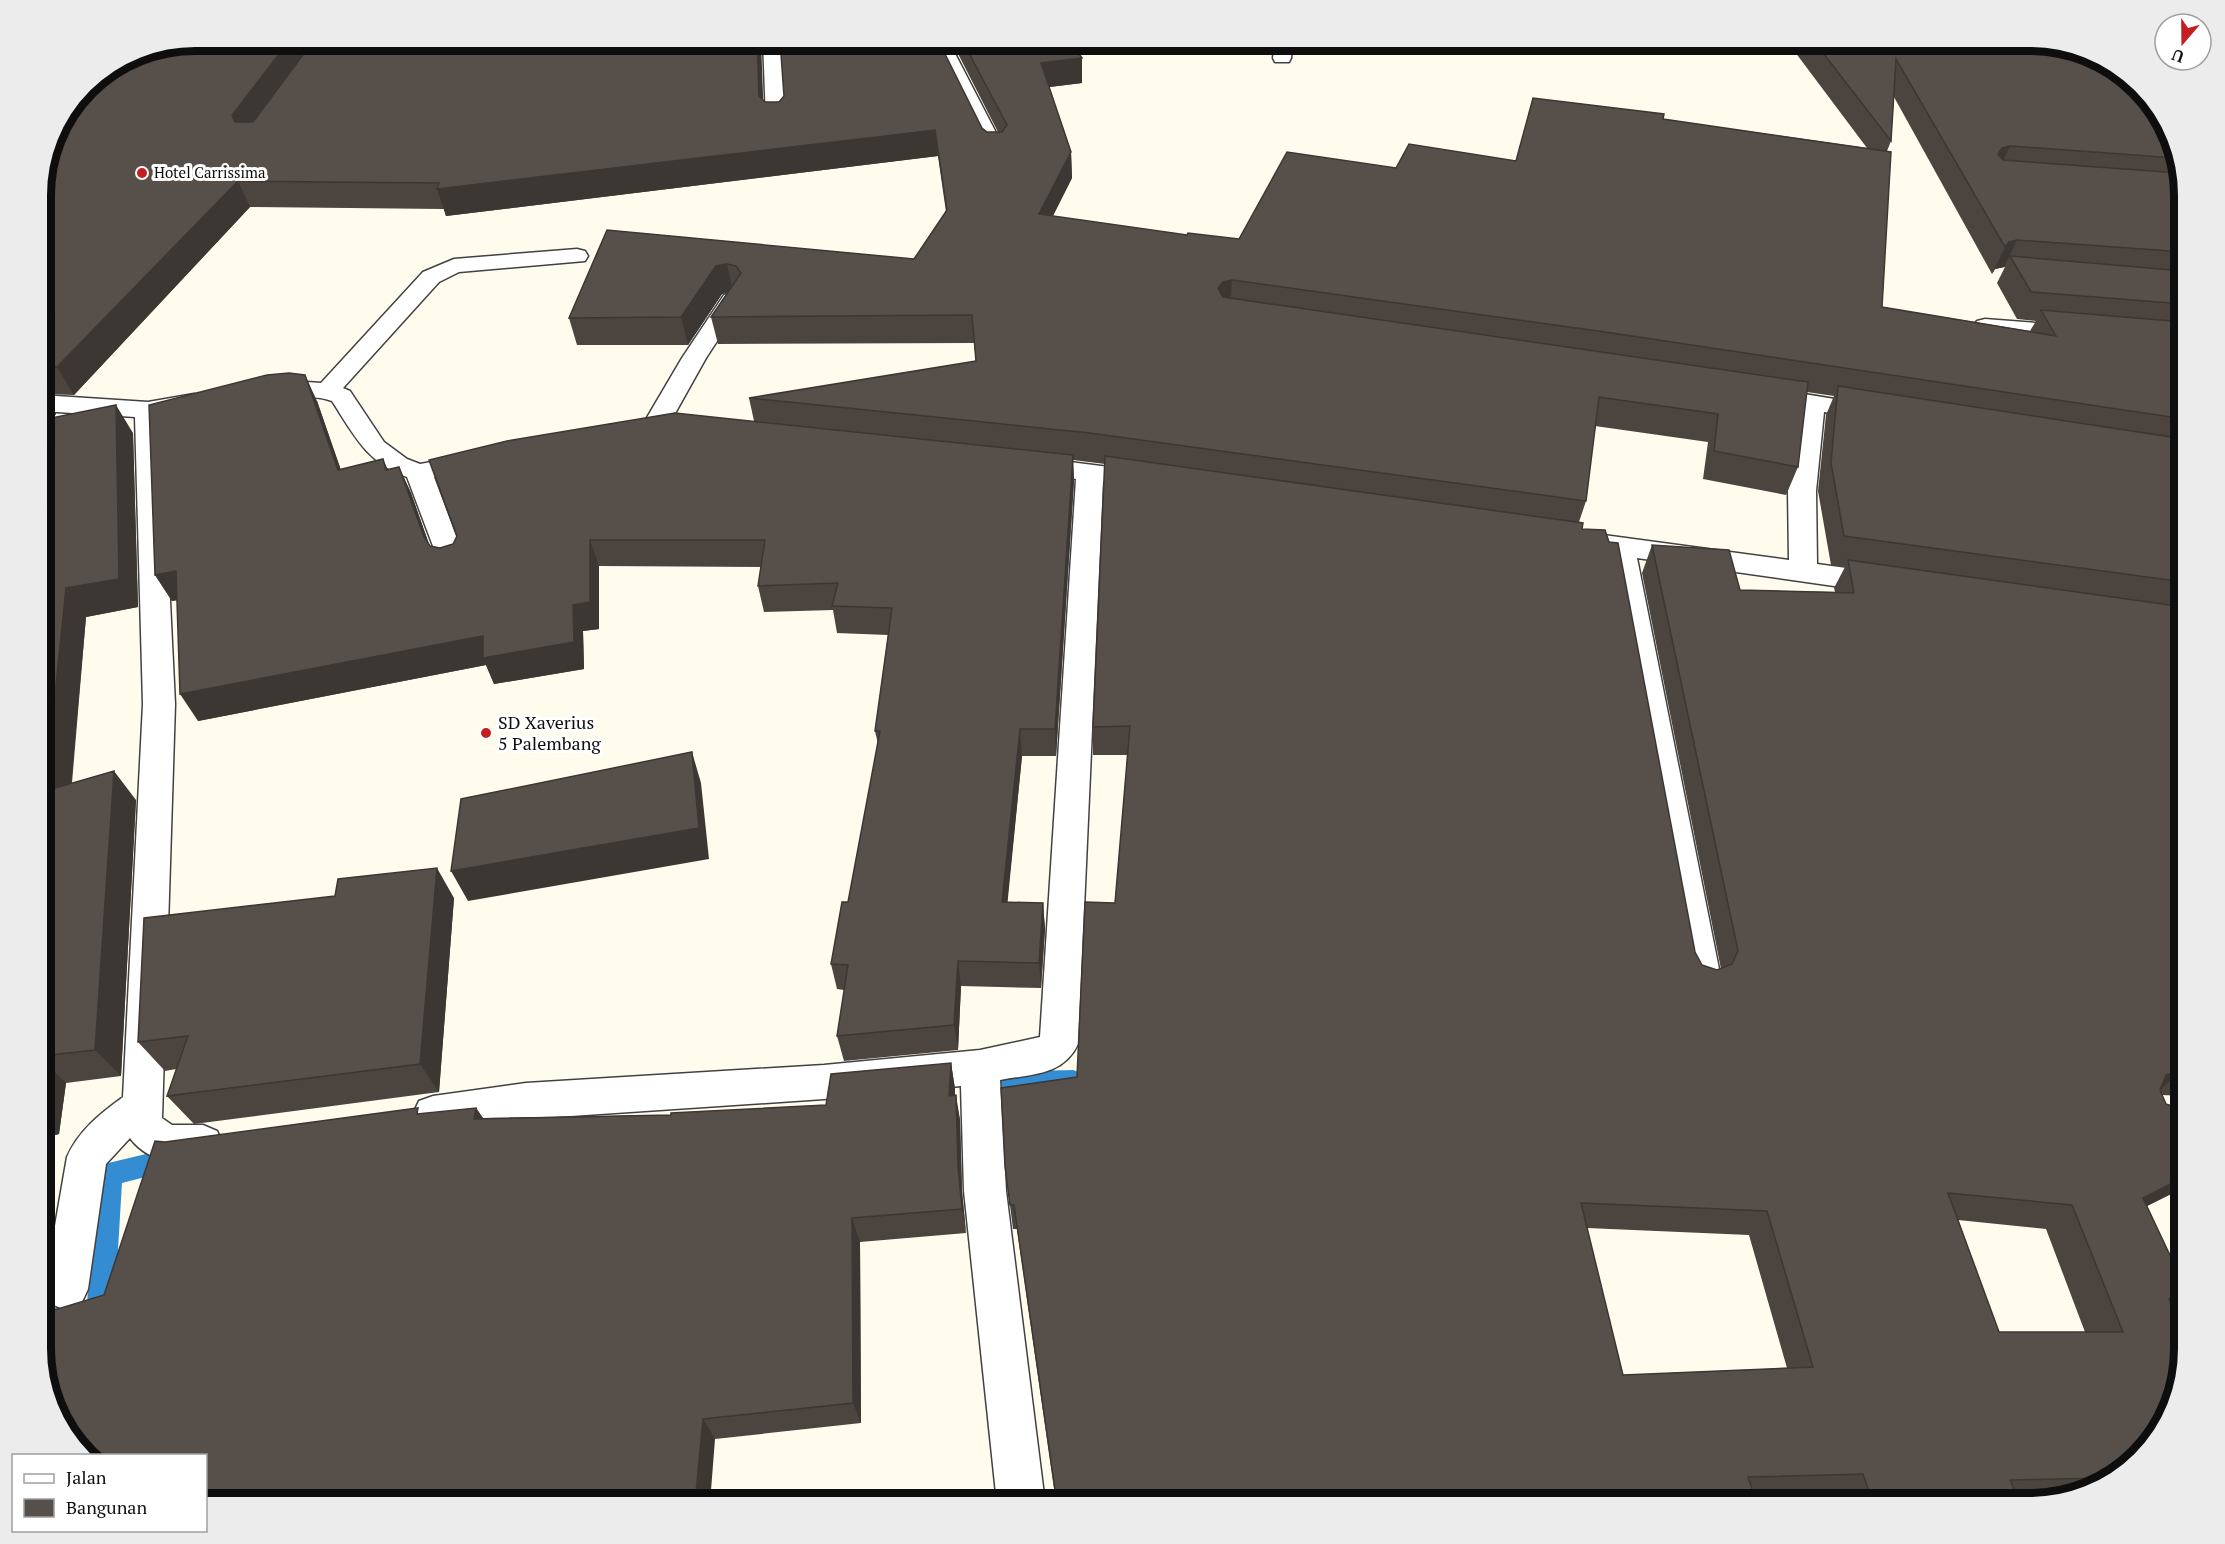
<svg xmlns="http://www.w3.org/2000/svg" width="2225" height="1544" viewBox="0 0 2225 1544" font-family="'PT Serif',serif">
	<style>
		.lines { fill: none; stroke-linecap: round; stroke-linejoin: round }
		.stream { fill: #348dd3; fill-rule: evenodd }
		.minor-casing { stroke: #414141; stroke-width: 3 }
		.minor { fill: #fff; fill-rule: evenodd }
		.wall { fill: #4b443f; fill-rule: evenodd }
		.shaded-wall { fill: #3d3733 }
		.building { fill: #574f49; stroke: #3d3733; stroke-width: 1.5; fill-rule: evenodd }
		.poi-dot { fill: #c41f20; stroke: #fff; stroke-width: 2 }
		.labels { text-anchor: middle; stroke-width: 6; stroke-linejoin: round; paint-order: stroke }
		.far-poi-label { font-size: 15px; fill: #0e0e0e; stroke: #fff; text-anchor: start }
		.poi-label { font-size: 18px; fill: #0e0e0e; stroke: #fff; text-anchor: start }
		.rim { fill: none; stroke: #0e0e0e; stroke-width: 8 }
	</style>
	<rect width="100%" height="100%" fill="#fffcee"/>
	<g class="lines">
		<path class="stream" d="M1073 1070 1082 1073 1086 1081 1082 1089 1073 1092 972 1094 963 1091 959 1083 963 1075 972 1072Z
			M175 1147 184 1151 188 1159 184 1167 122 1183 114 1316 110 1326 100 1330 41 1338V1310L87 1304 96 1174 100 1165Z"/>
		<defs>
			<path id="minor" d="M763 40H781L786 121 783 125H769L766 121Z
				M930 40H948L1006 152 1003 156H989L986 152Z
				M1275 40H1293L1291 58 1289 62H1275L1273 58Z
				M577 249 585 251 588 256 585 261 459 272 439 282 343 388 350 391 384 442 407 459 420 464 477 454 486 456 490 462 486 468 434 477 466 563 462 570 452 572 442 570 407 477C367 463 354 435 332 401 307 392 282 403 257 397L253 392 257 387C278 382 300 381 321 383L423 272 454 259Z
				M732 293 740 295 744 300 706 358 668 426 664 432 655 434 646 432 642 426 682 358 724 295Z
				M1985 319 2075 326 2084 328 2087 333 2084 338 2075 340 1977 331 1973 326 1977 321Z
				M1762 387 1883 407 1887 412 1883 417 1874 420 1824 412 1816 491 1817 564 1883 573 1893 576 1898 583 1893 590 1883 593 1637 558 1721 979 1715 990 1702 995 1689 990 1683 979 1608 554 1564 546 1560 540 1564 534 1574 531 1789 560 1788 491 1799 408 1753 400 1749 395 1753 390Z
				M194 394 203 397 207 402 203 407 161 415 175 704 162 1118 172 1125H203L217 1131 223 1144 217 1157C188 1168 150 1165 130 1138L106 1164 88 1289 81 1304 66 1310 51 1304 44 1289 67 1157C79 1130 100 1114 123 1097L143 704 135 417 41 411V395L148 402Z
				M1030 457 1149 472 1159 474 1163 480 1159 486 1149 488 1103 482 1078 1044C1063 1076 1031 1074 1000 1080L1006 1191 1045 1503H997L964 1191 961 1086 824 1099 526 1119 433 1132 419 1127 413 1114 419 1101 433 1096 526 1083 824 1065 980 1050 1040 1037 1076 479 1021 471 1017 465 1021 459Z"/>
		</defs>
		<use href="#minor" class="minor-casing"/>
		<use href="#minor" class="minor"/>
	</g>
	<path class="wall" d="M951 40H1069L1082 58V83L1049 87 1071 152 1072 178 1053 216 1187 235 1239 239 1396 168 1516 161 1663 119 1867 148 1786 40H2030L2164 118 2184 195V1096L2162 1095 2166 1104 2184 1110V1190L2183 1188 2147 1206 2184 1285V1305L2176 1312 2158 1435 2107 1483 2055 1497 2017 1498 2020 1503H1844L1840 1493 1754 1495 1757 1503H1056L1017 1229H1013L1005 1166 1077 1077 1115 903 1128 755H1093V727L1105 464 1073 460 1074 481 1056 756H1022L1007 902 1043 903 1045 929 1041 988 961 986 958 1050 844 1061 837 1036 844 990 837 989 831 964 848 902 878 744 875 731 888 635 837 633 833 610 764 612 758 586 761 567 599 566V629L583 631 584 669 494 684 486 665 198 721 177 600 172 601 155 575 317 401 341 470 383 459 388 470 399 467 411 493 429 544 430 546 440 548 453 544 754 421 749 398 976 361 974 343 718 344 711 317 728 292 722 294 688 345H577L569 318 607 230 914 259 946 212 938 156 446 216 444 209 250 207 74 395 43 394 56 414 53 417 133 433 138 607 86 617 72 783 136 800 121 1076 66 1083 59 1134 41 1139V185L763 100 765 102 982 128 987 132H998ZM1894 97 1992 274 1995 269 2005 267 1997 283 2017 319 2036 321 2030 331 1882 307 1887 151 1891 141ZM1807 392 1834 396 1826 415 1818 491 1831 565 1845 567 1834 588 1835 592 1740 590 1652 545 1642 573 1721 969 1717 970 1702 965 1695 952 1582 529 1579 522 1586 501 1595 426 1708 442 1703 479 1786 495 1798 467ZM1958 1220 2046 1229 2085 1332H1999ZM1587 1228 1749 1235 1787 1368 1623 1375Z
		M454 898 439 1092 194 1124 167 1096 176 1069 165 1071 138 1042Z
		M951 1063 955 1089V1095L960 1120 962 1191 966 1233 860 1242 861 1423 715 1439 104 1295 165 1142 476 1108 483 1118 671 1115 826 1105Z"/>
	<path class="shaded-wall" d="M290 40H318L243 141 232 115Z
		M757 40H761L764 121 759 96Z
		M1082 58V83L1042 88 1041 63Z
		M935 130 938 156 446 216 437 189Z
		M2010 146 1998 172V154L2002 148Z
		M1071 152 1072 178 1040 241 1039 214Z
		M238 181 250 207 74 395 57 367Z
		M2017 240 2004 267 1995 269 1992 274 2005 247 2009 242Z
		M727 264 733 291 722 294 688 345 681 317 716 266Z
		M1232 280 1230 308 1218 288 1223 282Z
		M305 375 317 401 350 497 338 470Z
		M41 390 56 414 41 431Z
		M116 405 133 433 138 607 86 617 68 819 45 791 66 588Z
		M1073 455 1074 481 1056 756 1055 729Z
		M399 467 411 493 436 564 424 537Z
		M590 540 599 566V629L583 631 584 669 494 684 486 665 198 721 180 694 573 605Z
		M176 571 192 598 172 601 155 575Z
		M1020 729 1022 756 1005 928 1002 902Z
		M692 752 701 783 709 859 468 901 451 871Z
		M114 771 136 800 121 1076 95 1050Z
		M437 868 454 898 439 1092 420 1064Z
		M1043 903 1045 929 1041 988 1039 963Z
		M958 961 961 986 958 1050 954 1025Z
		M41 1059 66 1083 59 1134 41 1139Z
		M951 1063 955 1089 954 1121 949 1096Z
		M2182 1069 2155 1095 2166 1075Z
		M956 1095 960 1120 962 1191 966 1233 962 1209 958 1167Z
		M476 1108 493 1133 474 1119Z
		M2184 1177V1186L2183 1188 2115 1222 2143 1198Z
		M852 1218 860 1242 861 1423 853 1403Z
		M703 1419 715 1439 710 1503H695Z"/>
	<path class="building" d="M195 40H290L232 115 235 122H253L314 40H757L759 96 765 102H779L784 96 780 40H938L982 128 987 132H1002L1007 125 962 40H1069L1082 58 1041 63 1071 152 1039 214 1187 235 1188 233 1239 239 1287 152 1396 168 1409 144 1516 161 1533 98 1664 114 1663 119 1891 152 1882 307 2056 336 2041 310 2184 322V419L1612 333 1232 280 1223 282 1218 288 1223 297 1808 382 1798 467 1714 451 1718 414 1599 397 1586 501 1090 433 749 398 976 361 972 315 711 317 741 273 736 266 727 264 716 266 681 317 569 318 607 230 914 259 947 210 935 130 437 189 439 183 238 181 57 367 41 366V185L52 136 86 86 136 52Z
		M1813 40H2030L2116 67 2164 118 2175 158 2010 146 2002 148 1998 154 2003 160 2179 173 2184 195V252L2017 240 2009 242 2005 247 1896 59 1891 141Z
		M2010 256 2184 271V304L2031 292Z
		M289 373 305 375 338 470 383 459 386 470 399 467 424 537 430 546 440 548 453 544 457 536 429 460 507 441 675 413 1073 455 1055 729H1020L1002 902 1043 903 1039 963 958 961 954 1025 837 1036 848 965 831 964 842 902H848L880 731H875L892 608 832 606 838 583 758 586 765 540H590V602L573 605 574 642 483 658V636L180 694 176 571 155 575 149 405 267 375Z
		M1838 386 2184 439V582L1844 536 1831 463Z
		M116 405 119 579 66 588 45 791 114 771 95 1050 41 1056V420Z
		M1105 456 1583 523 1582 529 1605 530 1609 542 1618 543 1695 952 1702 965 1717 970 1732 964 1738 951 1652 545 1729 550 1740 590 1854 593 1848 560 2184 607V1069H2182L2166 1075 2160 1090 2166 1104 2184 1110V1177L2143 1198 2184 1285V1300L2169 1299 2184 1329V1349L2158 1435 2112 1478 2010 1480 2020 1503H1873L1863 1474 1748 1477 1757 1503H1057L1014 1205H1010L1005 1166 1001 1088 1077 1077 1085 902 1115 903 1130 726 1093 727ZM1948 1193 2072 1205 2123 1332H1999ZM1581 1203 1767 1211 1813 1367 1623 1375Z
		M692 752 699 828 451 871 461 799Z
		M437 868 420 1064 167 1096 188 1036 138 1042 144 918 335 896 338 879Z
		M951 1063 949 1096 956 1095 958 1167 962 1209 852 1218 853 1403 703 1419 695 1503H206V1455H89L61 1426 41 1359V1314L104 1295 155 1141 165 1142 418 1108 417 1114 476 1108 474 1119 671 1115V1113L826 1105 831 1074Z"/>
	<g class="poi-dot">
		<circle cx="142" cy="173" r="6"/>
		<circle cx="486" cy="733" r="6"/>
	</g>
	<g class="labels">
		<g class="far-poi-label">
			<text x="154" y="178">Hotel Carrissima</text>
		</g>
		<g class="poi-label">
			<text x="498" y="729">SD Xaverius<tspan x="498" dy="21">5 Palembang</tspan></text>
		</g>
	</g>
	<path d="M0 0H2225V1544H0ZM195 51H2030A144 144 0 0 1 2174 195V1349A144 144 0 0 1 2030 1493H195A144 144 0 0 1 51 1349V195A144 144 0 0 1 195 51Z" fill="#ececec" fill-rule="evenodd"/>
	<path class="rim" d="M195 51H2030A144 144 0 0 1 2174 195V1349A144 144 0 0 1 2030 1493H195A144 144 0 0 1 51 1349V195A144 144 0 0 1 195 51Z"/>
	<rect x="12" y="1454" width="195" height="78" fill="#ffffff" stroke="#9f9f9f" stroke-width="1.5"/>
	<rect x="24" y="1474" width="30" height="9" fill="#ffffff" stroke="#9f9f9f" stroke-width="1.5"/>
	<text x="66" y="1484" font-size="18" fill="#0e0e0e">Jalan</text>
	<rect x="24" y="1499" width="30" height="18" fill="#574f49" stroke="#9f9f9f" stroke-width="1.5"/>
	<text x="66" y="1514" font-size="18" fill="#0e0e0e">Bangunan</text>
	<g transform="translate(2183 42) rotate(200)"><circle r="28" fill="#ffffff" stroke="#9f9f9f" stroke-width="1.5"/>
	<path d="M0-4.5L10 22L0 15L-10 22Z" fill="#c41f20"/>
	<text y="-9" font-size="16" font-weight="bold" text-anchor="middle" fill="#0e0e0e">U</text>
	</g>
</svg>
